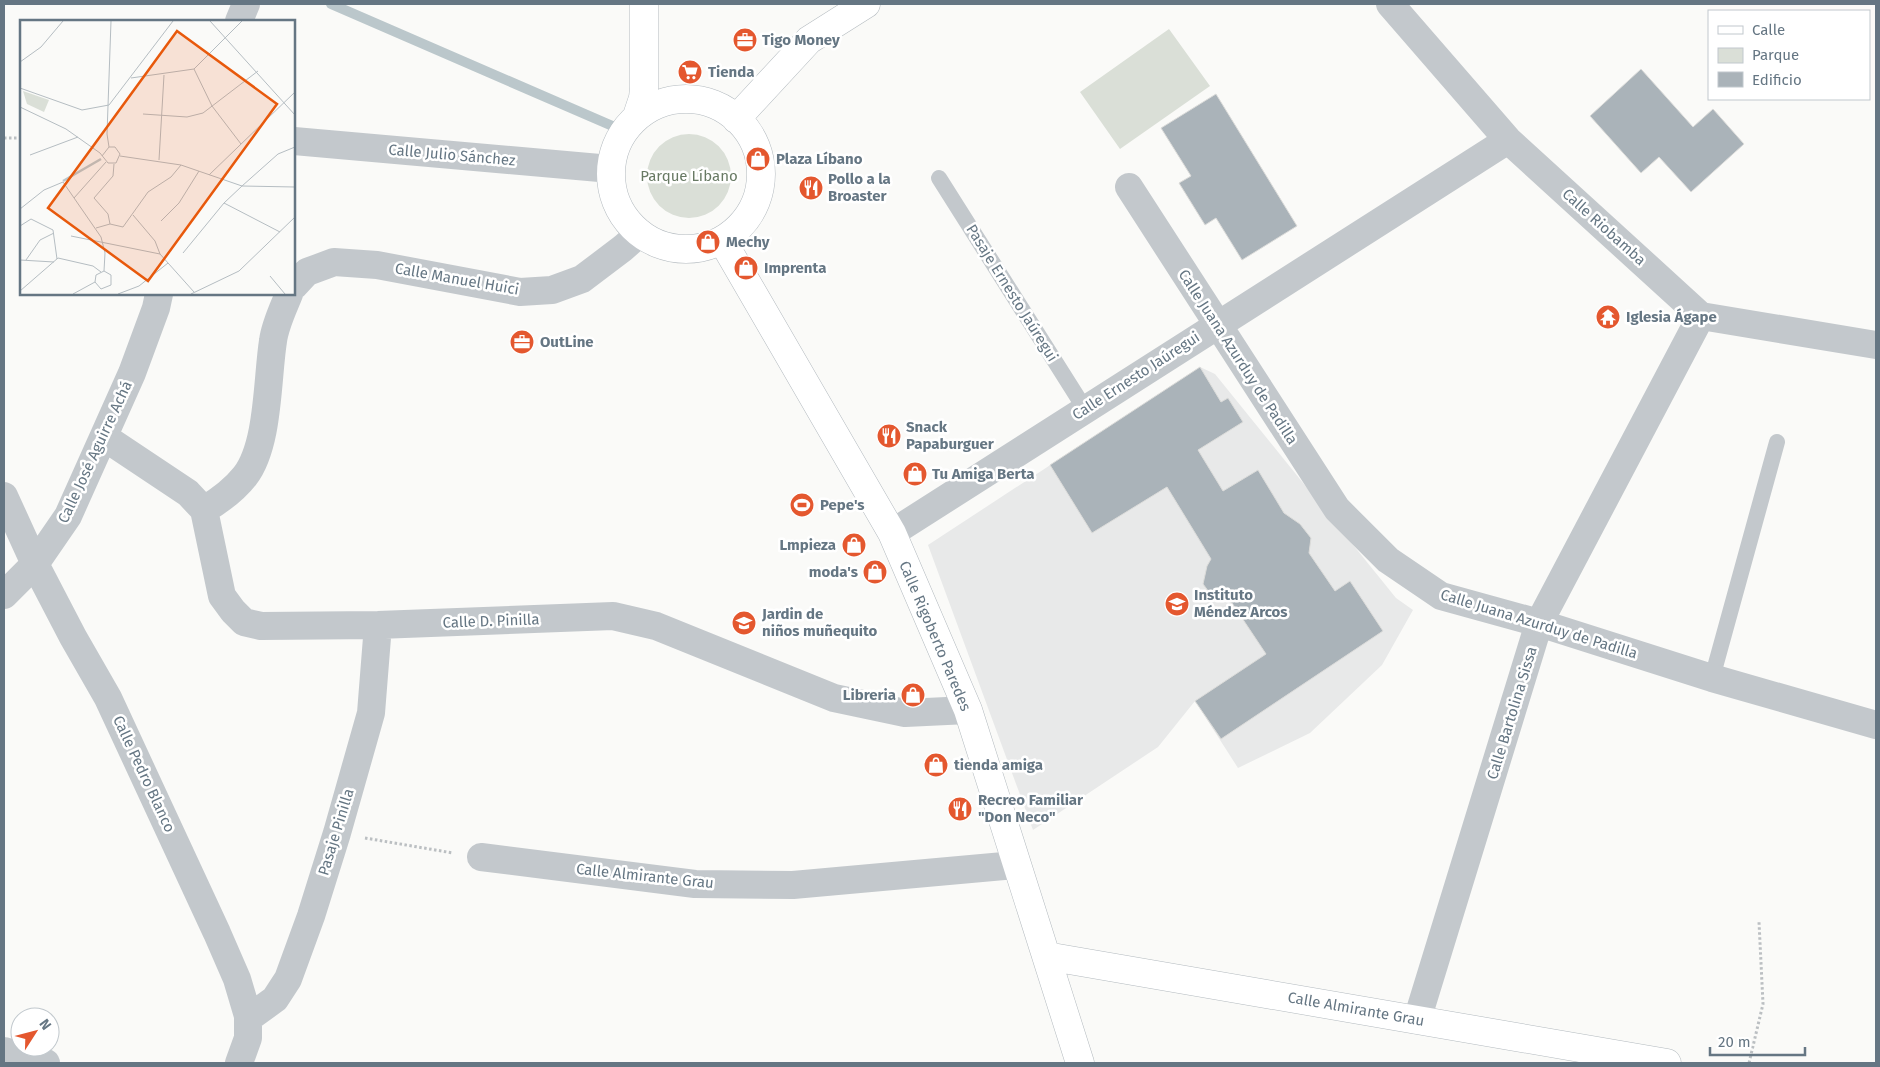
<svg xmlns="http://www.w3.org/2000/svg" width="1880" height="1067" viewBox="0 0 1880 1067" font-family="'Fira Sans',sans-serif">
	<style>
		.built { fill: #e8e9e9 }
		.green { fill: #dadfd7 }
		.lines { fill: none; stroke-linecap: round; stroke-linejoin: round }
		.stream { stroke: #bbc7cb; stroke-width: 10 }
		.building { fill: #aab3b9; stroke: #dcdcda }
		.secondary-casing { stroke: #b3babf; stroke-width: 29 }
		.path { stroke: #bbbfc2; stroke-width: 3; stroke-dasharray: 2.5 2.5; stroke-linecap: butt }
		.lane { stroke: #c3c8cc; stroke-width: 16 }
		.street { stroke: #c3c8cc; stroke-width: 28 }
		.secondary { stroke: #fff; stroke-width: 28 }
		.labels { text-anchor: middle; stroke-width: 5; stroke-linejoin: round; paint-order: stroke }
		.poi-label { font-size: 15px; font-weight: bold; fill: #657683; stroke: #fff; text-anchor: start }
		.street-label { font-size: 15px; fill: #657683; stroke: #fff }
		.park-label { font-size: 15px; fill: #687a64; stroke: #fff }
		.inset-river { fill: none; stroke: #bbc7cb; stroke-width: 2.5 }
		.inset-road { fill: none; stroke: #b5bdc2; stroke-width: 1 }
		.view { fill: #e8590c; fill-opacity: 0.15; stroke: #e8590c; stroke-width: 2.5 }
		.inset-edge { fill: none; stroke: #657683; stroke-width: 2.5 }
	</style>
	<rect width="100%" height="100%" fill="#fafaf8"/>
	<path class="built" d="M1200 367 1215 374 1396 598 1413 610 1382 665 1310 733 1238 768 1195 701 1158 747 1033 830 928 545Z"/>
	<path class="green" d="M1169 29 1210 86 1120 149 1080 92Z
		M647 176a42 42 0 1 1 84 0a42 42 0 1 1-84 0Z"/>
	<g class="lines">
		<path class="stream" d="M331 4 624 131"/>
	</g>
	<path class="building" d="M1641 69 1693 127 1713 109 1744 144 1691 192 1659 157 1641 173 1590 116Z
		M1216 94 1297 226 1242 260 1216 218 1205 225 1179 183 1191 176 1161 128Z
		M1200 367 1221 402 1228 398 1243 422 1198 450 1223 491 1258 470 1284 513 1300 524 1311 538 1309 553 1335 591 1350 581 1383 631 1221 739 1195 701 1266 654 1228 597 1212 596 1203 584 1207 566 1211 559 1167 487 1092 533 1050 465Z"/>
	<g class="lines">
		<defs>
			<path id="secondary" d="M611 174a75 75 0 1 1 150 0a75 75 0 1 1-150 0Z
				M637 116 643 98 644 88V4
				M736 119 809 40 866 4
				M722 240 892 533 968 710 1080 1063
				M1046 956 1667 1063"/>
		</defs>
		<use href="#secondary" class="secondary-casing"/>
		<path class="path" d="M4 138H21
			M365 838 453 853
			M1749 1063 1763 1004 1759 922"/>
		<path class="lane" d="M939 178 1085 409
			M1712 678 1777 442"/>
		<path class="street" d="M1390 4 1508 140 1701 316 1876 345
			M239 21 246 4
			M294 141 611 169
			M1129 187 1337 509 1388 560 1441 596 1539 623 1712 678 1876 725
			M294 286 307 272 334 262 377 265 520 292 552 290 582 279 623 248 640 233
			M104 437 188 493 204 510 222 596 233 611 244 622 261 626 378 625 613 616 656 626 834 698 905 713 968 710
			M4 496 35 564 73 637 108 698 217 933 237 979 248 1016V1038L239 1063
			M204 510C219 501 234 490 245 476 269 445 267 379 273 341 275 325 283 309 289 294
			M892 533 1508 140
			M4 595 35 564 68 516 132 373 156 308 159 294
			M481 857 695 884 793 885 1015 865
			M248 1016 253 1015 275 999 288 979 311 916 337 833 371 713 378 625
			M1417 1020 1539 623 1701 316
			M4 1051 46 1063"/>
		<use href="#secondary" class="secondary"/>
	</g>
	<defs>
		<symbol id="office-disc" viewBox="-11 -11 22 22"><circle r="9.5" fill="#e4572e" stroke="#fff"/><path d="M-6-3h4V-5.5h4V-3h4V5H-6ZM-1-4.5V-3h2v-1.5ZM-6 0V1H6V0Z" fill="#fff"/></symbol>
		<symbol id="supermarket-disc" viewBox="-11 -11 22 22"><circle r="9.5" fill="#e4572e" stroke="#fff"/><path d="M-6-5.5h2.5l.6 2H6L4.5 2H-2.5L-4.4-4H-6ZM-1.5 3.2a1.3 1.3 0 1 0 .1 0ZM3 3.2a1.3 1.3 0 1 0 .1 0Z" fill="#fff"/></symbol>
		<symbol id="shop-disc" viewBox="-11 -11 22 22"><circle r="9.5" fill="#e4572e" stroke="#fff"/><path d="M-5-2.5h2.3a2.7 3.5 0 0 1 5.4 0H5L5.5 6h-11ZM-1.5-2.5h3a1.5 2.3 0 0 0-3 0Z" fill="#fff"/></symbol>
		<symbol id="restaurant-disc" viewBox="-11 -11 22 22"><circle r="9.5" fill="#e4572e" stroke="#fff"/><path d="M-5-6h1v4h1v-4h1v4h1v-4h1v5L-1.5 .5V6h-2V.5L-5-1ZM5-6V6H3V1.5H1.5Q1.5-4 5-6Z" fill="#fff"/></symbol>
		<symbol id="temple-disc" viewBox="-11 -11 22 22"><circle r="9.5" fill="#e4572e" stroke="#fff"/><path d="M0-6L5-2H3V0L6.5 2.5H4V6H1.5V3h-3V6H-4V2.5H-6.5L-3 0V-2H-5Z" fill="#fff"/></symbol>
		<symbol id="stadium-disc" viewBox="-11 -11 22 22"><circle r="9.5" fill="#e4572e" stroke="#fff"/><path d="M0-5a6.5 5 0 1 0 0 10a6.5 5 0 1 0 0-10ZM-3.5-1.8h7v3.6h-7Z" fill="#fff"/></symbol>
		<symbol id="university-disc" viewBox="-11 -11 22 22"><circle r="9.5" fill="#e4572e" stroke="#fff"/><path d="M0-5L7-2L0 1L-7-2ZM-4 1L0 2.5L4 1V4Q0 6-4 4Z" fill="#fff"/></symbol>
		<symbol id="school-disc" viewBox="-11 -11 22 22"><circle r="9.5" fill="#e4572e" stroke="#fff"/><path d="M0-5L7-2L0 1L-7-2ZM-4 1L0 2.5L4 1V4Q0 6-4 4Z" fill="#fff"/></symbol>
	</defs>
	<g fill-rule="evenodd">
		<use href="#office-disc" x="731" y="26" width="28" height="28"/>
		<use href="#supermarket-disc" x="676" y="58" width="28" height="28"/>
		<use href="#shop-disc" x="744" y="145" width="28" height="28"/>
		<use href="#restaurant-disc" x="797" y="174" width="28" height="28"/>
		<use href="#shop-disc" x="694" y="228" width="28" height="28"/>
		<use href="#shop-disc" x="732" y="254" width="28" height="28"/>
		<use href="#temple-disc" x="1594" y="303" width="28" height="28"/>
		<use href="#office-disc" x="508" y="328" width="28" height="28"/>
		<use href="#restaurant-disc" x="875" y="422" width="28" height="28"/>
		<use href="#shop-disc" x="901" y="460" width="28" height="28"/>
		<use href="#stadium-disc" x="788" y="491" width="28" height="28"/>
		<use href="#shop-disc" x="840" y="531" width="28" height="28"/>
		<use href="#shop-disc" x="861" y="558" width="28" height="28"/>
		<use href="#university-disc" x="1163" y="590" width="28" height="28"/>
		<use href="#school-disc" x="730" y="609" width="28" height="28"/>
		<use href="#shop-disc" x="899" y="681" width="28" height="28"/>
		<use href="#shop-disc" x="922" y="751" width="28" height="28"/>
		<use href="#restaurant-disc" x="946" y="795" width="28" height="28"/>
	</g>
	<g class="labels">
		<g class="poi-label">
			<text x="762" y="45">Tigo Money</text>
			<text x="708" y="77">Tienda</text>
			<text x="776" y="164">Plaza Líbano</text>
			<text x="828" y="184">Pollo a la<tspan x="828" dy="17">Broaster</tspan></text>
			<text x="726" y="247">Mechy</text>
			<text x="764" y="273">Imprenta</text>
			<text x="1626" y="322">Iglesia Ágape</text>
			<text x="540" y="347">OutLine</text>
			<text x="906" y="432">Snack<tspan x="906" dy="17">Papaburguer</tspan></text>
			<text x="932" y="479">Tu Amiga Berta</text>
			<text x="820" y="510">Pepe's</text>
			<text x="836" y="550" text-anchor="end">Lmpieza</text>
			<text x="858" y="577" text-anchor="end">moda's</text>
			<text x="1194" y="600">Instituto<tspan x="1194" dy="17">Méndez Arcos</tspan></text>
			<text x="762" y="619">Jardin de<tspan x="762" dy="17">niños muñequito</tspan></text>
			<text x="896" y="700" text-anchor="end">Libreria</text>
			<text x="954" y="770">tienda amiga</text>
			<text x="978" y="805">Recreo Familiar<tspan x="978" dy="17">"Don Neco"</tspan></text>
		</g>
		<g class="street-label">
			<text transform="translate(452 155) rotate(5)" y="5">Calle Julio Sánchez</text>
			<text transform="translate(1604 227) rotate(42)" y="5">Calle Riobamba</text>
			<text transform="translate(457 279) rotate(10)" y="5">Calle Manuel Huici</text>
			<text transform="translate(1012 293) rotate(58)" y="5">Pasaje Ernesto Jaúregui</text>
			<text transform="translate(1238 357) rotate(57)" y="5">Calle Juana Azurduy de Padilla</text>
			<text transform="translate(1136 376) rotate(-33)" y="5">Calle Ernesto Jaúregui</text>
			<text transform="translate(95 452) rotate(-65)" y="5">Calle José Aguirre Achá</text>
			<text transform="translate(491 621) rotate(-2)" y="5">Calle D. Pinilla</text>
			<text transform="translate(1539 624) rotate(17)" y="5">Calle Juana Azurduy de Padilla</text>
			<text transform="translate(935 636) rotate(67)" y="5">Calle Rigoberto Paredes</text>
			<text transform="translate(1512 713) rotate(-73)" y="5">Calle Bartolina Sissa</text>
			<text transform="translate(144 774) rotate(65)" y="5">Calle Pedro Blanco</text>
			<text transform="translate(336 832) rotate(-73)" y="5">Pasaje Pinilla</text>
			<text transform="translate(645 876) rotate(6)" y="5">Calle Almirante Grau</text>
			<text transform="translate(1356 1009) rotate(10)" y="5">Calle Almirante Grau</text>
		</g>
		<g class="park-label">
			<text x="689" y="181">Parque Líbano</text>
		</g>
	</g>
	<g transform="translate(20 20)">
		<rect width="275" height="275" fill="#fafaf8"/>
		<path d="M3 71 29 80 24 92 7 84Z" fill="#dadfd7"/>
		<path class="inset-river" d="M43 161 81 139"/>
		<path class="inset-road" d="M190 1 275 95M0 42 21 27 43 1M174 49 192 86 221 124M111 58 174 49 222 1M0 68 62 90 89 85 153 1M0 87 46 109 80 133 88 143H96L100 134 95 127H89L82 136M123 94 167 97 183 93 238 51M89 127 87 114 91 1M10 135 58 117M100 136 161 145 222 166 258 134 275 127M139 140 144 55M189 155 275 72M54 178 86 142M204 183 260 212M0 189 24 170 43 162 81 217 85 233 84 251M113 195 135 221 140 234M141 201 159 183 179 151M90 204 88 194 74 178 93 156 94 144M0 206 11 199 33 210 37 239M76 208 90 204 103 207 128 172 151 157 161 145M51 216 140 234 174 272M163 233 204 183 222 166 275 167M0 240 34 242M6 240 20 220 34 213M250 256 265 274M75 262 81 269 91 265V255L84 251M75 262 76 255 84 251M0 271 38 238 73 246 81 252M53 274 75 262M98 274 119 266 148 243M171 274 219 251 275 197"/>
		<path class="view" d="M157 11 257 84 128 261 28 188Z"/>
		<rect width="275" height="275" class="inset-edge"/>
	</g>
	<rect width="1880" height="1067" fill="none" stroke="#657683" stroke-width="10"/>
	<rect x="1708" y="10" width="162" height="90" fill="#ffffff" stroke="#c1c8cd"/>
	<rect x="1718" y="26" width="25" height="8" fill="#ffffff" stroke="#c1c8cd"/>
	<text x="1752" y="35" font-size="15" fill="#657683">Calle</text>
	<rect x="1718" y="48" width="25" height="15" fill="#dadfd7" stroke="#c1c8cd"/>
	<text x="1752" y="60" font-size="15" fill="#657683">Parque</text>
	<rect x="1718" y="72" width="25" height="15" fill="#aab3b9" stroke="#c1c8cd"/>
	<text x="1752" y="85" font-size="15" fill="#657683">Edificio</text>
	<g transform="translate(35 1032) rotate(54)"><circle r="24" fill="#ffffff" stroke="#c1c8cd"/>
	<path d="M0-4L9 19L0 12L-9 19Z" fill="#e4572e"/>
	<text y="-8" font-size="14" font-weight="bold" text-anchor="middle" fill="#657683">N</text>
	</g>
	<path d="M1710 1047v8h95v-8" fill="none" stroke="#657683" stroke-width="2.5"/>
	<text x="1718" y="1047" font-size="15" fill="#657683" stroke="#ffffff" stroke-width="4" paint-order="stroke">20 m</text>
</svg>
